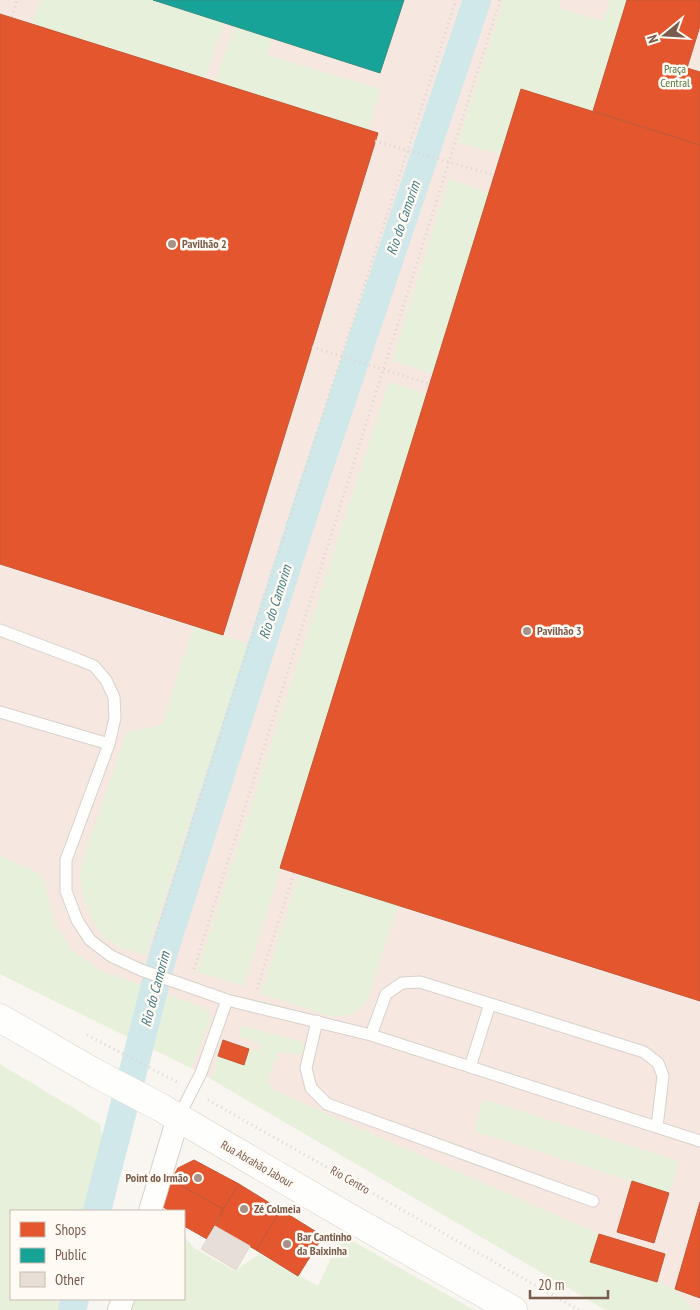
<svg xmlns="http://www.w3.org/2000/svg" width="700" height="1310" viewBox="0 0 700 1310" font-family="'PT Sans Narrow',sans-serif">
	<style>
		.commercial { fill: #f6e8e1 }
		.green { fill: #e7f0db }
		.shops { fill: #e4572e; stroke: #c45837 }
		.public { fill: #17a398; stroke: #358e82 }
		.lines { fill: none; stroke-linecap: round; stroke-linejoin: round }
		.canal { stroke: #d0e8ea; stroke-width: 28 }
		.building { fill: #e6ded7; stroke: #e2d8d2 }
		.lane-casing { stroke: #d7d1cb; stroke-width: 13 }
		.street-casing { stroke: #d7d1cb; stroke-width: 24 }
		.secondary-casing { stroke: #d9d2cb; stroke-width: 29 }
		.path { stroke: #dcd5d0; stroke-width: 3; stroke-dasharray: 1 4; stroke-linecap: butt }
		.lane { stroke: #fefefd; stroke-width: 11 }
		.street { stroke: #fefefd; stroke-width: 22 }
		.secondary { stroke: #fefefd; stroke-width: 28 }
		.path-bridge { stroke: #dcd5d0; stroke-width: 3; stroke-dasharray: 1 4; stroke-linecap: butt }
		.poi-dot { fill: #a69286; stroke: #fffaf3; stroke-width: 2 }
		.labels { text-anchor: middle; stroke-width: 5; stroke-linejoin: round; paint-order: stroke }
		.park-label { font-size: 12px; fill: #537a41; stroke: #fffaf3 }
		.poi-label { font-size: 12px; font-weight: bold; fill: #7a5c4d; stroke: #fffaf3; text-anchor: start }
		.street-label { font-size: 12px; fill: #7a5c4d; stroke: #fffaf3 }
		.water-label { font-size: 14px; font-style: italic; fill: #437c86; stroke: #fffaf3 }
	</style>
	<rect width="100%" height="100%" fill="#f9f5f0"/>
	<path class="commercial" d="M0 0H700V1310H606L201 1073 0 974Z"/>
	<path class="green" d="M41 0H153L224 23 205 78 32 24Z
		M504 0H561L559 8 603 21 610 0H627L593 111 521 89 501 155 458 142Z
		M235 26 272 38 267 55 380 89 369 130 215 82Z
		M449 179 489 193 433 374 392 361Z
		M389 382 427 394 244 986 197 972Z
		M194 625 248 644 146 955 123 949 104 937 90 916 83 896 80 876 83 859 127 732 162 725Z
		M0 855 38 873 43 878 46 886 48 898 56 927 71 949 99 970 203 1007 208 1011 211 1018 191 1068 0 974Z
		M299 874 398 905 369 996C359 1013 353 1015 333 1017L261 994Z
		M243 1026 303 1042C304 1046 304 1049 302 1054L299 1055 279 1052 269 1076 268 1082 273 1090 599 1234 591 1262 657 1282 675 1289 695 1310H606L211 1079 218 1056 244 1065 250 1049 260 1051 262 1044 239 1036V1031Z
		M0 1064 100 1124 108 1168 95 1211H11V1299H69L66 1310H0Z
		M483 1099 679 1161 669 1193 474 1131Z
		M342 1235 474 1310H124L127 1299H184V1236L194 1248 235 1271 259 1254 318 1286Z"/>
	<path class="shops" d="M627 0H700V26L687 68 700 72V145L593 111Z
		M0 14 378 133 223 635 0 564Z
		M521 89 700 145V1001L280 868Z
		M223 1040 249 1049 244 1065 218 1056Z
		M194 1160 239 1184 223 1209 171 1180 178 1168Z
		M168 1178 223 1209 207 1239 184 1226V1211H170L158 1204Z
		M632 1181 669 1193 654 1243 617 1232Z
		M239 1184 281 1210 256 1250 215 1226 223 1209Z
		M700 1202V1298L675 1289Z
		M281 1210 323 1236 298 1276 256 1250Z
		M599 1234 665 1254 657 1282 590 1262Z"/>
	<path class="public" d="M153 0H404L380 73Z"/>
	<g class="lines">
		<path class="canal" d="M97 1211 163 955 311 492 477 0
			M72 1310 75 1299"/>
	</g>
	<path class="building" d="M215 1226 250 1246 236 1270 201 1249Z"/>
	<g class="lines">
		<defs>
			<path id="lane" d="M0 630 77 659 94 666 106 680 114 697 115 718 109 744 66 860V891L77 920 90 940 111 956 141 970 227 1000 371 1035 700 1141
				M0 712 109 744
				M317 1021 306 1068 311 1088 327 1104 593 1201
				M371 1035 386 994 402 983 420 982 644 1052 658 1063 663 1076 657 1127
				M470 1067 490 1004
				M178 1118 201 1073 227 1000"/>
			<path id="street" d="M150 1211 178 1118
				M119 1310 123 1299"/>
			<path id="secondary" d="M0 1018 97 1074 160 1107 343 1214 513 1310"/>
		</defs>
		<use href="#lane" class="lane-casing"/>
		<use href="#street" class="street-casing"/>
		<use href="#secondary" class="secondary-casing"/>
		<path class="path" d="M12 17 17 0
			M155 938 456 0
			M194 969 500 0
			M257 989 294 873
			M87 1035 177 1082
			M208 1100 579 1310"/>
		<use href="#lane" class="lane"/>
		<use href="#street" class="street"/>
		<use href="#secondary" class="secondary"/>
		<path class="path-bridge" d="M375 141 494 175
			M312 347 430 384"/>
	</g>
	<g class="poi-dot">
		<circle cx="172" cy="244" r="5"/>
		<circle cx="527" cy="631" r="5"/>
		<circle cx="198" cy="1178" r="5"/>
		<circle cx="244" cy="1209" r="5"/>
		<circle cx="287" cy="1244" r="5"/>
	</g>
	<g class="labels">
		<g class="park-label">
			<text x="675" y="73">Praça<tspan x="675" dy="14">Central</tspan></text>
		</g>
		<g class="poi-label">
			<text x="182" y="248">Pavilhão 2</text>
			<text x="537" y="635">Pavilhão 3</text>
			<text x="188" y="1182" text-anchor="end">Point do Irmão</text>
			<text x="254" y="1213">Zé Colmeia</text>
			<text x="297" y="1241">Bar Cantinho<tspan x="297" dy="14">da Baixinha</tspan></text>
		</g>
		<g class="street-label">
			<text transform="translate(257 1164) rotate(30)" y="4">Rua Abrahão Jabour</text>
			<text transform="translate(350 1180) rotate(30)" y="4">Rio Centro</text>
		</g>
		<g class="water-label">
			<text transform="translate(403 218) rotate(-71)" y="5">Rio do Camorim</text>
			<text transform="translate(275 602) rotate(-72)" y="5">Rio do Camorim</text>
			<text transform="translate(155 989) rotate(-75)" y="5">Rio do Camorim</text>
		</g>
	</g>
	<rect x="10" y="1210" width="175" height="90" fill="#fffaf3" stroke="#cabbb1"/>
	<rect x="20" y="1222" width="25" height="15" fill="#e4572e" stroke="#cabbb1"/>
	<text x="55" y="1235" font-size="15" fill="#7a5c4d">Shops</text>
	<rect x="20" y="1248" width="25" height="15" fill="#17a398" stroke="#cabbb1"/>
	<text x="55" y="1260" font-size="15" fill="#7a5c4d">Public</text>
	<rect x="20" y="1272" width="25" height="15" fill="#e6ded7" stroke="#cabbb1"/>
	<text x="55" y="1285" font-size="15" fill="#7a5c4d">Other</text>
	<g transform="translate(665 35) rotate(252)" stroke="#fffaf3" stroke-width="4" paint-order="stroke">
	<path d="M0-4L9 19L0 12L-9 19Z" fill="#7a5c4d"/>
	<text y="-8" font-size="14" font-weight="bold" text-anchor="middle" fill="#7a5c4d">N</text>
	</g>
	<path d="M530 1290v8h78v-8" fill="none" stroke="#7a5c4d" stroke-width="2.5"/>
	<text x="538" y="1290" font-size="15" fill="#7a5c4d" stroke="#fffaf3" stroke-width="4" paint-order="stroke">20 m</text>
</svg>
